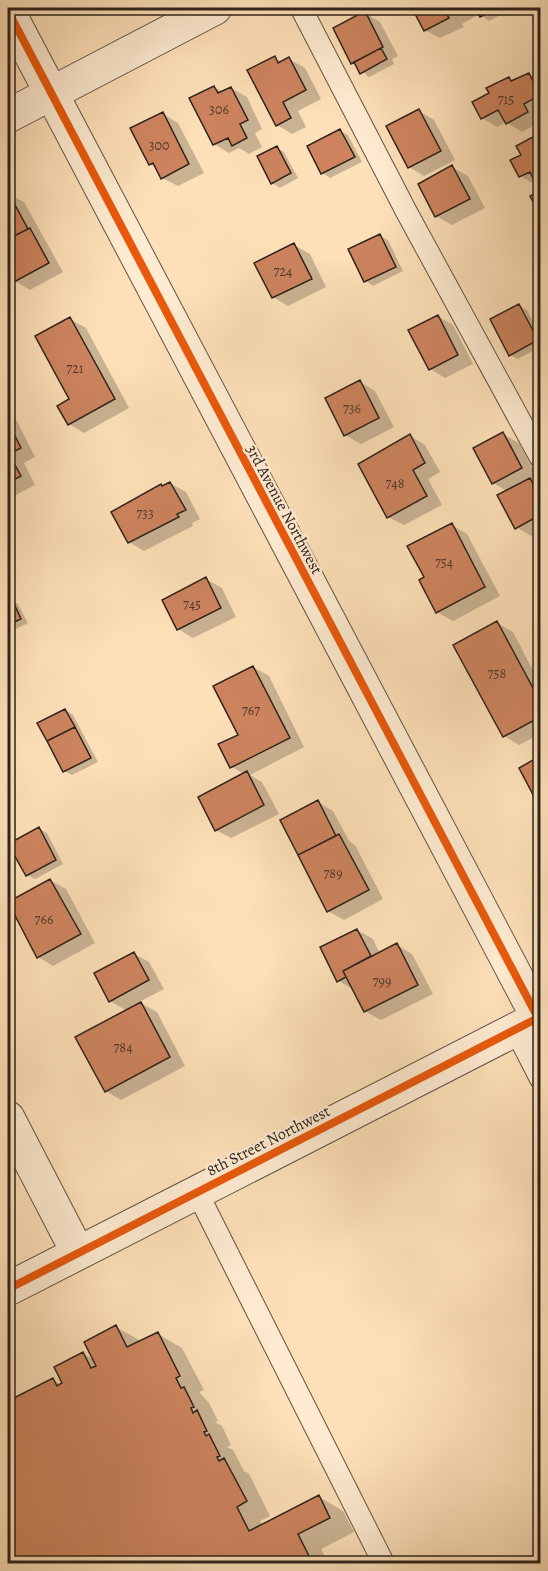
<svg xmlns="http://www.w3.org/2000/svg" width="548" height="1571" viewBox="0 0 548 1571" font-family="Alegreya,serif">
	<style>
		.shadow { fill: #0003 }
		.building { fill: #cd845e; stroke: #2d221b; stroke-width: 1.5 }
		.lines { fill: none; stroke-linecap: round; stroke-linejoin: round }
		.lane-casing { stroke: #615242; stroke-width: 23 }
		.street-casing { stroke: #615242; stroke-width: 35 }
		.lane { stroke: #feebd1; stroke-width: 21 }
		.street { stroke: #feebd1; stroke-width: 33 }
		.cycleway-casing { stroke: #feebd1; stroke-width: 11 }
		.cycleway { stroke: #e8590c; stroke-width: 8 }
		.labels { text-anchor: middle; stroke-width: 5; stroke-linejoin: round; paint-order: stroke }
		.number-label { font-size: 14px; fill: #553a2c }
		.street-label { font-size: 16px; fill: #2d221b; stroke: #feebd1 }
	</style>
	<rect width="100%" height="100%" fill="#fde0b8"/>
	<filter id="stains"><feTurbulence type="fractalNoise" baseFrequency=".00333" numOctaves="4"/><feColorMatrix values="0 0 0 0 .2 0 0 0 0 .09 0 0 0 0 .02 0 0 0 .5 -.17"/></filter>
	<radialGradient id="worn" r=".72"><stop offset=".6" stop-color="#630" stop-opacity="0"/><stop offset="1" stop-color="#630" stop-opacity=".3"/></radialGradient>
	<path class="shadow" d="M414 8H514L489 21 480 14 462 24 464 27 440 38 425 30Z
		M365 13 380 22 398 56 392 59 394 64 369 77 352 63Z
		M274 58 282 62 289 59 305 68 321 99 298 111 306 127 292 134 277 125Z
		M528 74 540 81V122L522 132 506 122 497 127 482 118 509 78 514 82Z
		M214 87 223 92 231 88 247 97 262 129 255 133 262 147 249 154 239 148 229 153 214 144Z
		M419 111 434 120 455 160 424 176 409 167Z
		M163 114 178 123 204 173 178 186 162 178 158 168 150 164Z
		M340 131 348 135 362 162 330 178 323 173Z
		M540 135V184L536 185 520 176 523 155 518 146Z
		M277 148 284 152 298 178 280 188 272 183Z
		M452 167 468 176 485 208 452 225 436 216 420 184Z
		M8 194 24 202 63 272 30 290 15 281 8 266Z
		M380 236 388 240 403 271 373 286 366 281Z
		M294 245 310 254 326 287 288 306 273 297Z
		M519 306 527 310 540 336V347L518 359 510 355Z
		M438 316 453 325 473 364 445 378 430 369Z
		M70 319 86 328 129 408 84 433 69 424 71 400Z
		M360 382 375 391 394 427 361 444 345 435Z
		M8 416 17 421 35 457 24 463 35 485 8 499Z
		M503 434 519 443 537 477 531 480 540 485V532L531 536 516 527 507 491 493 483Z
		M410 436 425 445 440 472 428 479 442 505 404 525 388 517Z
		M170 483 186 492 200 519 192 523 193 526 144 551 129 542 163 487Z
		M452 525 467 534 500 596 453 621 437 612 426 578Z
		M206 579 222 588 236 617 193 638 178 629Z
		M10 599 18 604 28 623 8 633V600Z
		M497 623 513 632 540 684V734L519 745 504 736Z
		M253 667 269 676 304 747 250 775 262 782 279 814 231 838 216 830 244 774 232 767Z
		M65 710 73 715 98 762 72 775 64 771Z
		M8 745 13 755 8 758Z
		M540 758V805L521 768Z
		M318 802 333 811 349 841 355 845 383 899 344 920 328 911Z
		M39 829 47 833 63 864 35 879 27 875Z
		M50 880 66 889 95 943 53 966 38 957 8 903Z
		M357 930 373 939 380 954 397 945 412 954 433 994 381 1020 365 1011 354 990 339 981Z
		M134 954 149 962 164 989 139 1002 157 1012 185 1066 121 1100 106 1091 127 1011 110 1001Z
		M116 1327 141 1341 158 1334 182 1348 204 1390 199 1392 209 1403 218 1421 215 1422 222 1426 231 1445 227 1447 233 1450 244 1471 249 1474 270 1516 260 1521 263 1526 319 1497 343 1511 354 1532 321 1549 329 1564H8V1403L53 1380 65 1387 83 1354 95 1360Z"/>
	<path class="building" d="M412 8H462L447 15 449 18 424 31Z
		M475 8H499L480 17Z
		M365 11 383 47 351 64 333 28Z
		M381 48 387 59 360 74 354 62Z
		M275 56 278 63 289 57 306 90 283 102 291 118 276 126 247 70Z
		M529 73 540 95 524 104 528 112 506 124 498 110 481 119 472 102 489 93 486 88 509 77 511 81Z
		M214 86 218 93 231 87 248 120 240 124 247 138 232 146 228 138 213 145 189 98Z
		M419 109 441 151 408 168 386 126Z
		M163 112 189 164 161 179 153 163 149 165 130 128Z
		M340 129 355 157 321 174 307 146Z
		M540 133V180L535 183 530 172 519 177 510 160 521 155 516 146Z
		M277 146 291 173 271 184 257 156Z
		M452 165 470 199 435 217 418 184Z
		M540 191V216L530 196Z
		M8 192 28 229 8 239Z
		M30 228 49 263 14 282 8 270V239Z
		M380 234 396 267 364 282 348 249Z
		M294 243 312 279 272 298 254 263Z
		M519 304 538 340 509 356 490 319Z
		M438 315 458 355 429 370 408 330Z
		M70 317 115 399 68 425 57 406 69 399 35 336Z
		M360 380 379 418 344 436 325 398Z
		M8 422 21 448 9 454 21 476 8 483Z
		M503 432 522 468 492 484 473 448Z
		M410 434 425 463 413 470 427 496 387 518 358 464Z
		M530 478 540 497V515L515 529 497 495Z
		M170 482 186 510 177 514 179 517 128 543 111 512 161 484 162 486Z
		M452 523 485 587 436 613 419 580 424 577 407 546Z
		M206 577 221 608 177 630 162 600Z
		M11 597 21 619 8 625V599Z
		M497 621 540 701V717L503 737 453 645Z
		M253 666 290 738 230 768 218 744 238 735 213 686Z
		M65 709 75 727 47 741 37 723Z
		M75 727 91 758 63 772 47 741Z
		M540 756V808L519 768Z
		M247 771 264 805 215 831 198 797Z
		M318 800 336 836 298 855 280 820Z
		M39 827 56 860 26 876 8 844Z
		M339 834 369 890 327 912 298 855Z
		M50 879 81 934 37 958 8 902Z
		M357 929 371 956 343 971 346 977 337 982 320 947Z
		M397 943 418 985 364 1012 343 971Z
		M134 952 149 980 109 1002 94 973Z
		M141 1002 170 1057 105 1092 75 1037Z
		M116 1325 127 1347 158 1332 180 1376 176 1378 181 1388 184 1387 194 1407 191 1408 193 1413 197 1410 207 1431 204 1432 206 1436 209 1434 220 1456 217 1457 219 1461 224 1458 247 1501 237 1507 249 1531 319 1495 330 1518 298 1534 313 1564H8V1401L53 1378 57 1386 62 1383 54 1367 83 1352 91 1368 96 1366 84 1342Z"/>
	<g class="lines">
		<defs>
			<path id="lane" d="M301 8 406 211 540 457
				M515 1029 540 1078
				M197 1192 384 1564"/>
			<path id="street" d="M8 11 538 1018
				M8 116 215 8
				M8 1118 78 1253
				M8 1289 540 1017"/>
		</defs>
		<use href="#lane" class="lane-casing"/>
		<use href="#street" class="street-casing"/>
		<use href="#lane" class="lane"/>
		<use href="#street" class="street"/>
		<defs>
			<path id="cycleway" d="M8 11 538 1018
				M8 1289 540 1017"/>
		</defs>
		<use href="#cycleway" class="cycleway-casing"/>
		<use href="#cycleway" class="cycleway"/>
	</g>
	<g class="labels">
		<g class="number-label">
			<text x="506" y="104">715</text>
			<text x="219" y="114">306</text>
			<text x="159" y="150">300</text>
			<text x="283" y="276">724</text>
			<text x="75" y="373">721</text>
			<text x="352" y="413">736</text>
			<text x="395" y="488">748</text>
			<text x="145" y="518">733</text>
			<text x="444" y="567">754</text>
			<text x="192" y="609">745</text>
			<text x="497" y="678">758</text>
			<text x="251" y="715">767</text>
			<text x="333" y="878">789</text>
			<text x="44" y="924">766</text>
			<text x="382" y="986">799</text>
			<text x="123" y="1052">784</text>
		</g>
		<g class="street-label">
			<text transform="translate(285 509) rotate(62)" y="6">3rd Avenue Northwest</text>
			<text transform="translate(268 1140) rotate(-27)" y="6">8th Street Northwest</text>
		</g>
	</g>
	<rect width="548" height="1571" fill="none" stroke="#fde0b8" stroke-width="30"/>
	<rect x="9" y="9" width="530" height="1553" fill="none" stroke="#2d221b" stroke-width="3"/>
	<rect x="15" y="15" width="518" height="1541" fill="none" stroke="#2d221b" stroke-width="1.5"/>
	<rect width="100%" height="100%" filter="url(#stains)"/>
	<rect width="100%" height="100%" fill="url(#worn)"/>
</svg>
